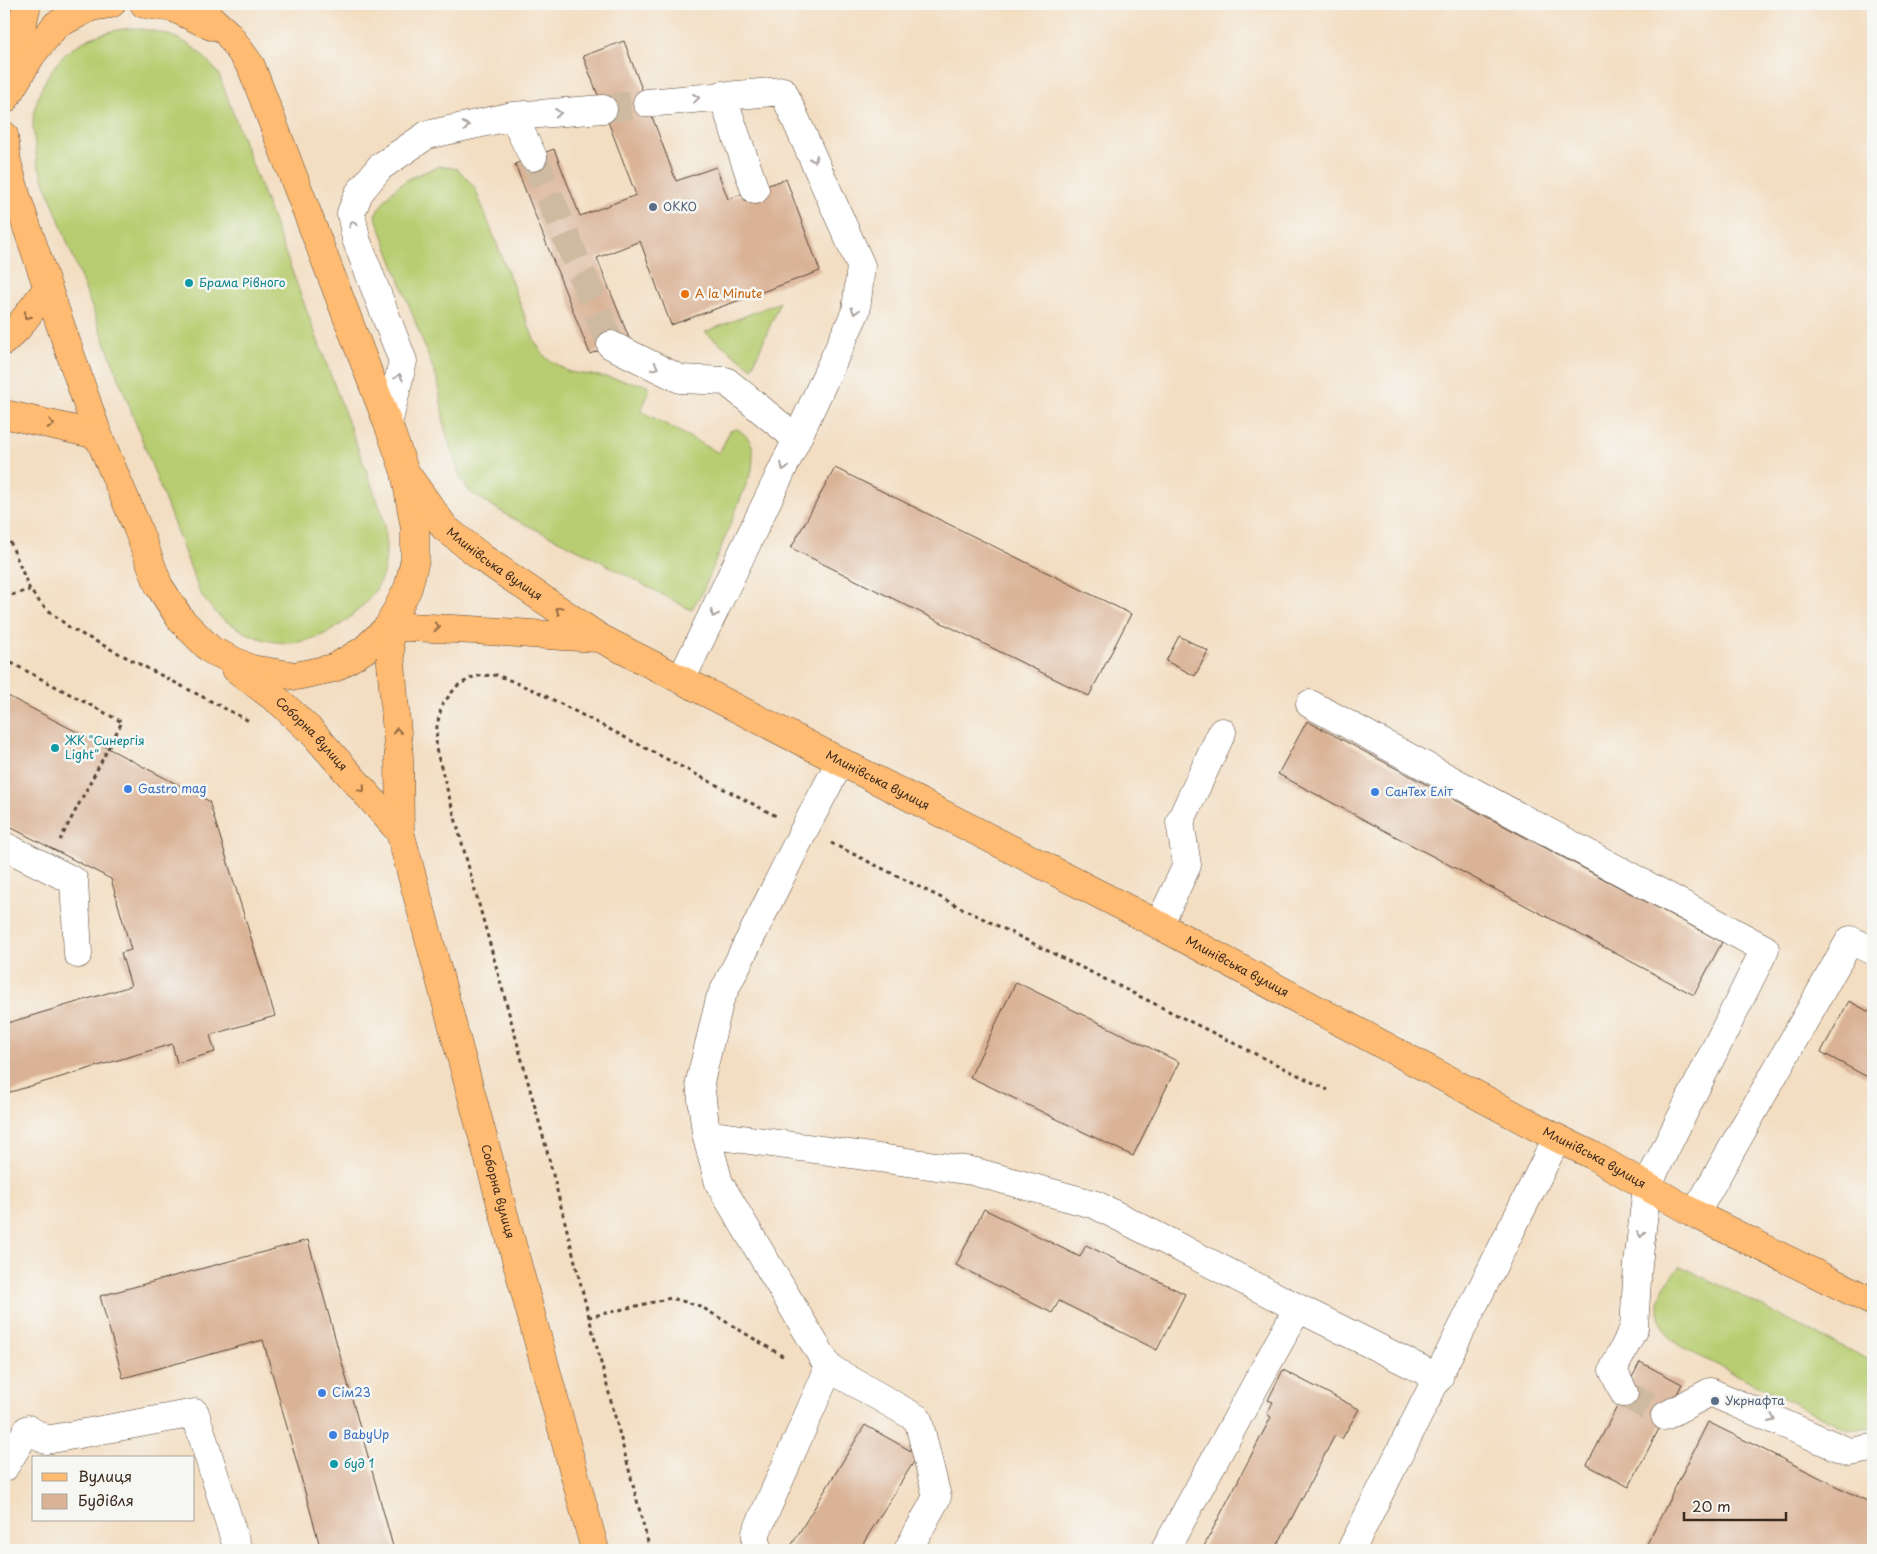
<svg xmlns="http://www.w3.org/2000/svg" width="1877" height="1554" viewBox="0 0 1877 1554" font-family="'Playpen Sans',sans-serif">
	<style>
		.grass { fill: #b8cd71; stroke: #7a7c48 }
		.building { fill: #dab295 }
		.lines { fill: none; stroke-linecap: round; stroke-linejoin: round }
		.minor-tunnel { stroke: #cebaa1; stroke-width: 28; stroke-dasharray: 28 14; stroke-linecap: butt }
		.minor-casing { stroke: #574537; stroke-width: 29 }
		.major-casing { stroke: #574537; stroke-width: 29 }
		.path { stroke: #574537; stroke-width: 3; stroke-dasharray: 4 4; stroke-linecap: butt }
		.minor { stroke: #fff; stroke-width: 28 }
		.major { stroke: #ffbb71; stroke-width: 28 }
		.oneway { stroke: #a79f9a }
		.oneway2 { stroke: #936b43 }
		.service-dot { fill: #5c6f8a; stroke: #f6f6f2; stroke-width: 2 }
		.culture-dot { fill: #0f9aa8; stroke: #f6f6f2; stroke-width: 2 }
		.food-dot { fill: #e8710a; stroke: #f6f6f2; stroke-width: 2 }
		.shop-dot { fill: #3f7fe0; stroke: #f6f6f2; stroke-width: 2 }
		.labels { text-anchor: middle; stroke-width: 5; stroke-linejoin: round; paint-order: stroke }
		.service-label { font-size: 12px; fill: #4e5e75; stroke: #f6f6f2; text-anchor: start }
		.culture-label { font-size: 12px; fill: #0d838f; stroke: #f6f6f2; text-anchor: start }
		.food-label { font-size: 12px; fill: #c56008; stroke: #f6f6f2; text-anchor: start }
		.street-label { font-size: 12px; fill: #3b2a1e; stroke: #f6f6f2 }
		.shop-label { font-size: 12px; fill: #366cbe; stroke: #f6f6f2; text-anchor: start }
	</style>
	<rect width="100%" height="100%" fill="#f6f6f2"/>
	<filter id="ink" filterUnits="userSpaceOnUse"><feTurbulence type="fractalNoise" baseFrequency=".02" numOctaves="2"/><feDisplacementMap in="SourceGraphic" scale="10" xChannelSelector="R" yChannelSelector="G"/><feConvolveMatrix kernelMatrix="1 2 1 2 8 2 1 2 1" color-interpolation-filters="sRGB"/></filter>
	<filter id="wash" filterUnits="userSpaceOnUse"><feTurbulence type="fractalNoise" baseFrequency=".0096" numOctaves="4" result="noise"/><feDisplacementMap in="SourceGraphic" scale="20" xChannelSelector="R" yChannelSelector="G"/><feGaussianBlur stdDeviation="1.12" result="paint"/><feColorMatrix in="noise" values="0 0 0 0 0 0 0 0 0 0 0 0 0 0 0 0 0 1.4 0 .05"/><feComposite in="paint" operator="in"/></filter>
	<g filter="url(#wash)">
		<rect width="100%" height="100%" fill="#f3dec2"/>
		<path class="grass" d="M133 28C174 33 194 41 219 75L382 513C385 532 388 550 384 570 380 587 368 602 355 613 318 647 275 653 233 625 228 622 221 619 217 614 211 608 205 600 200 593L37 162C36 148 31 125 34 112 46 59 81 32 133 28Z
			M440 166 458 169 475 188 535 342 546 358 569 372 606 377 647 385 649 392 641 411 719 453 730 431 737 429C755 440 754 450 752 470L703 592 691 610 581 551 510 517 470 492 461 480 445 430 438 382 375 215C395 182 406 179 440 166Z
			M780 302 752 368 705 332Z
			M1681 1266 1873 1362V1427L1848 1430 1685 1349 1670 1339 1659 1317V1303L1664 1286Z"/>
		<g id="blocks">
			<path class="building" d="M624 41 676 181 716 167 728 199 786 179 820 271 671 325 640 241 597 258 629 338 590 354 515 164 554 149 580 216 636 195 583 56Z
				M835 468 1131 614 1089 696 791 548Z
				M1179 636 1208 651 1195 676 1166 661Z
				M4 694 209 801 275 1016 210 1035 215 1052 177 1063 172 1044 4 1094V1024L131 986 121 953 131 950 111 879 4 824Z
				M1307 721 1722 942 1694 995 1278 774Z
				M1016 982 1179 1062 1133 1156 970 1077Z
				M1849 1001 1873 1014V1080L1821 1052Z
				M984 1209 1080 1257 1086 1245 1185 1294 1157 1350 1059 1301 1052 1313 956 1265Z
				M308 1240 394 1550H321L263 1340 123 1378 100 1296Z
				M1640 1362 1682 1384 1629 1487 1587 1465Z
				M1283 1370 1359 1409 1342 1439 1335 1435 1275 1550H1202L1271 1417 1267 1414 1273 1402 1268 1400Z
				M1708 1422 1873 1504V1550H1762L1751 1545 1748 1550H1644Z
				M865 1425 918 1455 859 1550H792L791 1546Z"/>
		</g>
	</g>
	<g filter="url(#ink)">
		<use href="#blocks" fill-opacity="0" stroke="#574537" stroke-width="1"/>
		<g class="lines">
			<path class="minor-tunnel" d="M603 109 647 103
				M533 157 611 345
				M1624 1393 1665 1416"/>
			<defs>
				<path id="minor" d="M722 95 755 190
					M647 103 783 91 861 266 856 311 797 439
					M513 116 603 109
					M611 345 680 379 726 381 797 439 681 680
					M388 424 403 361 356 239 351 213 359 193 380 167 427 135 513 116 533 157
					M1310 704 1765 949 1647 1186 1638 1264 1634 1328 1613 1370 1624 1393
					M840 762 804 830 720 999 700 1082 706 1134 719 1183 829 1368 918 1419 937 1497 908 1550
					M4 846 74 881 78 954
					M1159 925 1187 865 1180 822 1222 732
					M706 1134 972 1171 1096 1205 1298 1308
					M1695 1214 1850 940 1873 951
					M1665 1416 1710 1392 1849 1452 1873 1448
					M4 1468 28 1429 46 1440 195 1413 238 1550
					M756 1550V1533L829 1368
					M1165 1550 1298 1308 1439 1378
					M1351 1550 1557 1138"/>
				<g id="major">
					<path d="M144 4 174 8 211 26"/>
					<path d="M10 75 27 4"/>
					<path d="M5 99 32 54 56 25 91 7 111 4"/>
					<path d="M4 135 7 162 17 198 98 435 137 527 159 586 181 620 211 650 251 669 296 676 334 668 364 650 388 627 408 588 415 560V529L405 472 388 424 251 66 228 34 195 4"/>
					<path d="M4 341 17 329 47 289"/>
					<path d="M4 414 98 435"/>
					<path id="s1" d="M405 472 445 528 484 559 600 638 1159 925 1557 1138 1592 1155 1695 1214 1873 1302"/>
					<path id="s2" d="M388 627 399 757 400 832 595 1550"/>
					<path d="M388 627C459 627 529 635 600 638"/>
					<path id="s3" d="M236 669 281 703 313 733 400 832"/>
				</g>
			</defs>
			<use href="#minor" class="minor-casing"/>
			<use href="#major" class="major-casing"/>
			<path class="path" d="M4 527 30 590 42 605 70 628 251 722
				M4 597 30 590
				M4 659 122 722 60 840
				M831 843 1328 1090
				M589 1317 546 1147 436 749 437 725 442 705 457 686 475 676 497 675 538 692 776 816
				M650 1550 589 1317 671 1298 700 1306 784 1357"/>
			<use href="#minor" class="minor"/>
			<use href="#major" class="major"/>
		</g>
		<defs><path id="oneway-chevron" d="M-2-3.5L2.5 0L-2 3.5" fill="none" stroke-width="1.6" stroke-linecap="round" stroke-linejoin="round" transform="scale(1.25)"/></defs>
		<g class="oneway">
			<use href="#oneway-chevron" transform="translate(696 98) rotate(-6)"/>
			<use href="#oneway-chevron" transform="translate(558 113) rotate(-5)"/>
			<use href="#oneway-chevron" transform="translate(466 126) rotate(-12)"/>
			<use href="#oneway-chevron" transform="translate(814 159) rotate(66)"/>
			<use href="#oneway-chevron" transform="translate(353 224) rotate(-100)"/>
			<use href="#oneway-chevron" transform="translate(855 311) rotate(106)"/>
			<use href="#oneway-chevron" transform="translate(655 367) rotate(26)"/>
			<use href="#oneway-chevron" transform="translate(399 377) rotate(-77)"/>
			<use href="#oneway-chevron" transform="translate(784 467) rotate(115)"/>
			<use href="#oneway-chevron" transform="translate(714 614) rotate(116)"/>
			<use href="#oneway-chevron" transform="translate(1641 1234) rotate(97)"/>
			<use href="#oneway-chevron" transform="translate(1772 1419) rotate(23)"/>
		</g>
		<g class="oneway2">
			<use href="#oneway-chevron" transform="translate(27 316) rotate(128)"/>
			<use href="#oneway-chevron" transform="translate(51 424) rotate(12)"/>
			<use href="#oneway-chevron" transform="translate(559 610) rotate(-146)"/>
			<use href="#oneway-chevron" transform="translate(437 627) rotate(2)"/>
			<use href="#oneway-chevron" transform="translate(397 731) rotate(-95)"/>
			<use href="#oneway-chevron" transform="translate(362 789) rotate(49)"/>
		</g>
	</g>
	<g class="service-dot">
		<circle cx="653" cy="207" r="5"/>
		<circle cx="1715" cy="1401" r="5"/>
	</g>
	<g class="culture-dot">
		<circle cx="189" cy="283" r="5"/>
		<circle cx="55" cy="748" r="5"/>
		<circle cx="334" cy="1464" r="5"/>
	</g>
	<circle class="food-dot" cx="685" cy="294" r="5"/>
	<g class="shop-dot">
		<circle cx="128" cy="789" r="5"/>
		<circle cx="1375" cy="792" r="5"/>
		<circle cx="322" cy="1393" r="5"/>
		<circle cx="333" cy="1435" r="5"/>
	</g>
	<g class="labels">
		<g class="service-label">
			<text x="663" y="211">ОККО</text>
			<text x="1725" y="1405">Укрнафта</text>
		</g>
		<g class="culture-label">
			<text x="199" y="287">Брама Рівного</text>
			<text x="65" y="745">ЖК "Синергія<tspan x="65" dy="14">Light"</tspan></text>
			<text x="344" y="1468">буд 1</text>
		</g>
		<g class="food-label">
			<text x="695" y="298">A la Minute</text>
		</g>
		<g class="street-label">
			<text dy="4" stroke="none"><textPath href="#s1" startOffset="130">Млинівська вулиця</textPath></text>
			<text dy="4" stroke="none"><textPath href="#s3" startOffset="100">Соборна вулиця</textPath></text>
			<text dy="4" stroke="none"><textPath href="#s1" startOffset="571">Млинівська вулиця</textPath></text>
			<text dy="4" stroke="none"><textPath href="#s1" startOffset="976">Млинівська вулиця</textPath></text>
			<text dy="4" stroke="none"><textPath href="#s1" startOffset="1381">Млинівська вулиця</textPath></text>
			<text dy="4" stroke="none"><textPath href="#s2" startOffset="578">Соборна вулиця</textPath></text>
		</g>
		<g class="shop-label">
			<text x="138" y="793">Gastro mag</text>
			<text x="1385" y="796">СанТех Еліт</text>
			<text x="332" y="1397">Сім23</text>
			<text x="343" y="1439">BabyUp</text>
		</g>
	</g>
	<rect width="1877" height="1554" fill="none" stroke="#f6f6f2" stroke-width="20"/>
	<rect x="32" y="1456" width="162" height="65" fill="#f6f6f2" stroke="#aba49d"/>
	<rect x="42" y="1473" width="25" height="8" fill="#ffbb71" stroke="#aba49d"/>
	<text x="78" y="1482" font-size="15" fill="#3b2a1e">Вулиця</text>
	<rect x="42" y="1494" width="25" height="15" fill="#dab295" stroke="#aba49d"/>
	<text x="78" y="1506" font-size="15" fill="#3b2a1e">Будівля</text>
	<path d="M1684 1512v8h102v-8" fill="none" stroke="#3b2a1e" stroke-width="2.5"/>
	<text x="1692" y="1512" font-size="15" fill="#3b2a1e" stroke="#f6f6f2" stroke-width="4" paint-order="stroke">20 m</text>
</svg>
